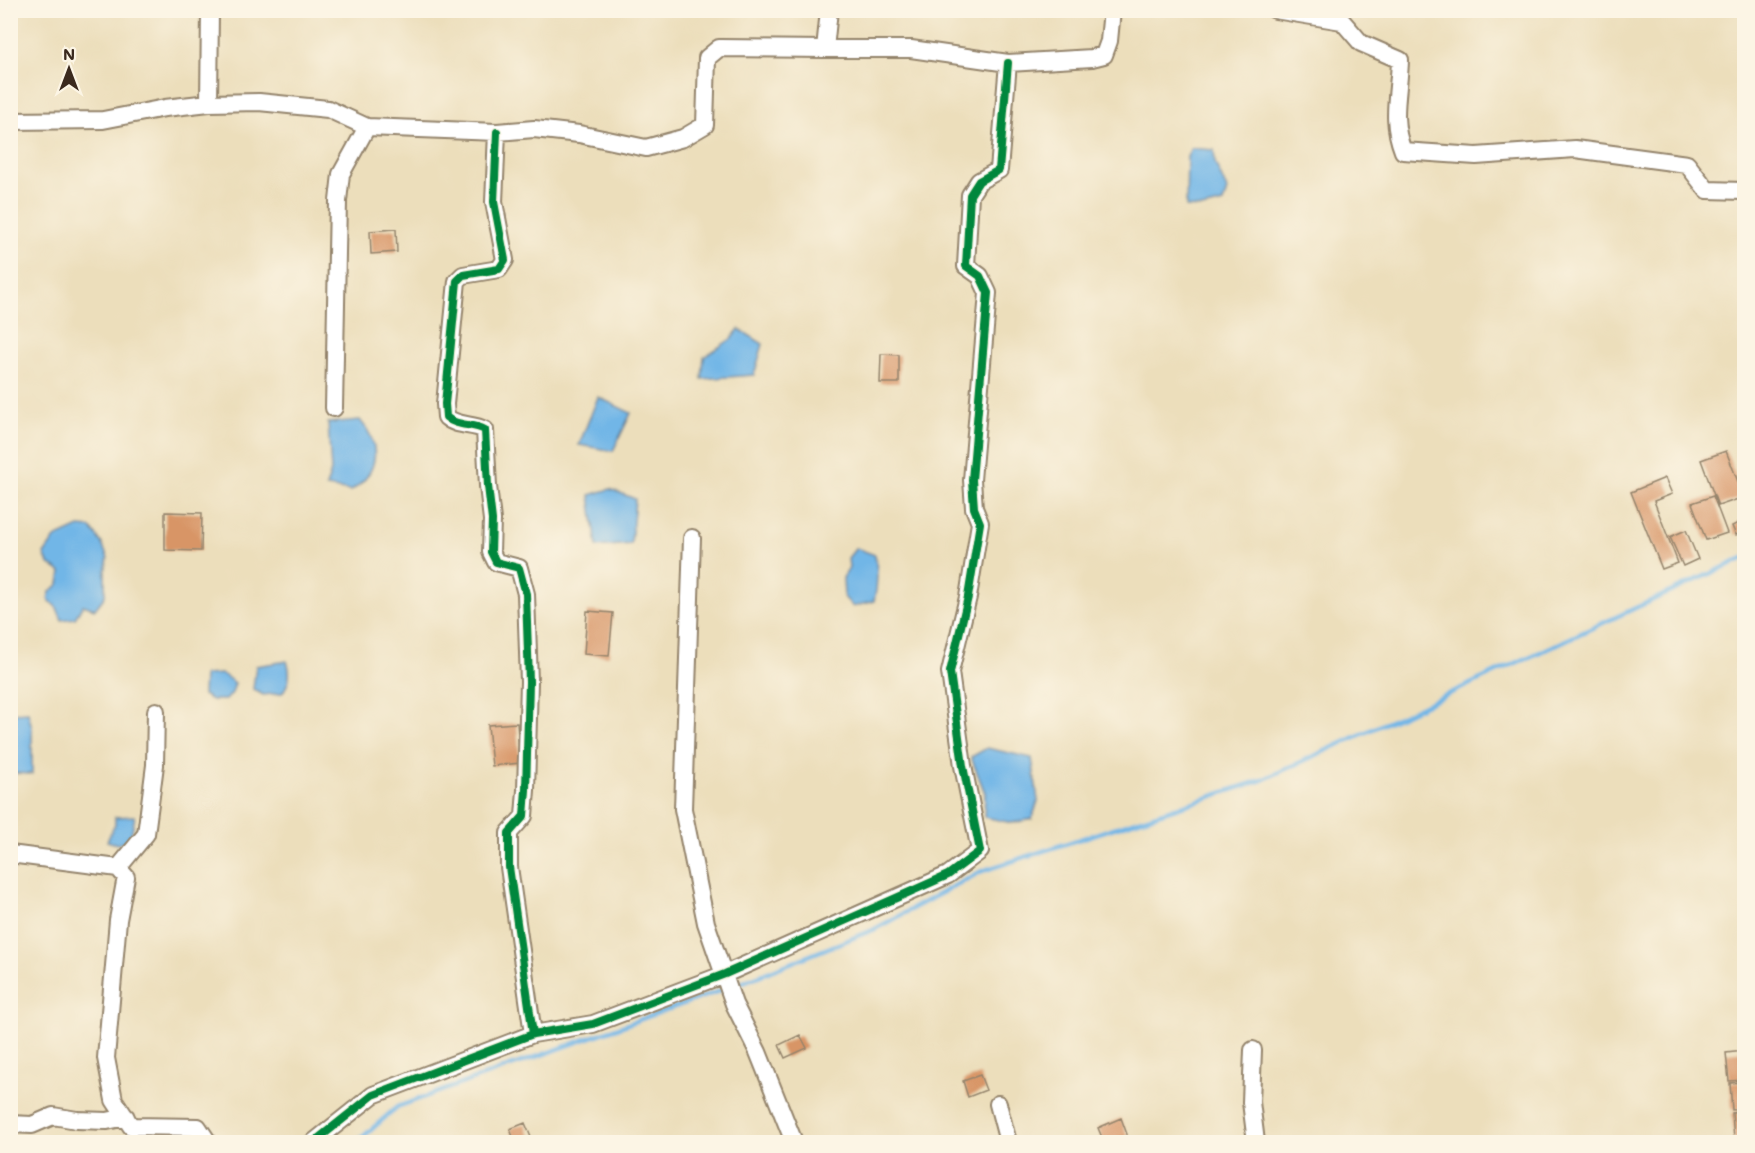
<svg xmlns="http://www.w3.org/2000/svg" width="1755" height="1153" viewBox="0 0 1755 1153" font-family="Mali,sans-serif">
	<style>
		.water { fill: #71b6e7; stroke: #567082; stroke-width: 1.5 }
		.lines { fill: none; stroke-linecap: round; stroke-linejoin: round }
		.stream { stroke: #71b6e7; stroke-width: 4.5 }
		.building { fill: #d89566 }
		.minor-casing { stroke: #94846c; stroke-width: 20 }
		.minor { stroke: #fff; stroke-width: 16 }
		.cycleway-casing { stroke: #fcf5e5; stroke-width: 11 }
		.cycleway { stroke: #00873e; stroke-width: 8 }
	</style>
	<rect width="100%" height="100%" fill="#fcf5e5"/>
	<filter id="ink" filterUnits="userSpaceOnUse"><feTurbulence type="fractalNoise" baseFrequency=".0167" numOctaves="2"/><feDisplacementMap in="SourceGraphic" scale="12" xChannelSelector="R" yChannelSelector="G"/><feConvolveMatrix kernelMatrix="1 2 1 2 8 2 1 2 1" color-interpolation-filters="sRGB"/></filter>
	<filter id="wash" filterUnits="userSpaceOnUse"><feTurbulence type="fractalNoise" baseFrequency=".008" numOctaves="4" result="noise"/><feDisplacementMap in="SourceGraphic" scale="24" xChannelSelector="R" yChannelSelector="G"/><feGaussianBlur stdDeviation="1.35" result="paint"/><feColorMatrix in="noise" values="0 0 0 0 0 0 0 0 0 0 0 0 0 0 0 0 0 1.4 0 .05"/><feComposite in="paint" operator="in"/></filter>
	<g filter="url(#wash)">
		<rect width="100%" height="100%" fill="#ecdebb"/>
		<path class="water" d="M1191 148 1214 150 1215 163 1227 190 1223 203 1202 208 1186 207 1187 157Z
			M739 329 763 344 754 375 702 379 704 357 731 339Z
			M598 397 631 413 613 451 579 445Z
			M360 420C382 445 379 473 351 491L326 487 331 471 328 423Z
			M610 489 635 499 631 544 597 547 590 495Z
			M79 527 91 528 101 542 108 558 105 572V596L95 609 83 605 75 618 62 620 57 608 48 599 50 592 59 584 61 572 48 563 44 554 55 538Z
			M856 548 875 555C878 572 878 585 874 601L853 607 844 597 843 578 849 568 848 558Z
			M287 661C291 672 290 683 282 693L263 695 253 689 256 666Z
			M222 674 235 683 232 693 226 700H212L203 695 204 675Z
			M28 712 32 728V774L11 773V713Z
			M987 748 1032 758 1038 801 1032 819 1012 823 984 817 985 793 971 757Z
			M135 816 130 841 117 844 107 841 115 824V817Z"/>
		<g class="lines">
			<path class="stream" d="M733 986 873 930 982 871 1262 780 1744 558
				M357 1142 397 1107 725 989"/>
		</g>
		<g id="blocks">
			<path class="building" d="M396 229 397 252 371 254 370 231Z
				M881 354 899 355V383H880Z
				M1726 451 1744 497 1718 506 1701 460Z
				M1665 478 1672 494 1654 501 1678 563 1662 569 1631 492Z
				M1713 496 1727 533 1706 540 1692 503Z
				M165 512 202 513 201 551 165 550Z
				M1744 520V531L1736 535 1732 526Z
				M1686 530 1698 559 1683 566 1670 537Z
				M587 611 613 613 609 656 584 654Z
				M517 723 520 763 492 766 488 725Z
				M800 1035 807 1048 785 1058 779 1045Z
				M1744 1051V1080L1729 1081 1726 1053Z
				M980 1075 986 1090 968 1097 963 1081Z
				M1744 1082V1109L1732 1110 1730 1083Z
				M1744 1111V1139L1734 1140 1732 1113Z
				M1121 1118 1128 1137 1116 1142H1104L1098 1128Z
				M525 1123 533 1142H515L510 1129Z"/>
		</g>
	</g>
	<g filter="url(#ink)">
		<use href="#blocks" fill-opacity="0" stroke="#94846c" stroke-width="1.5"/>
		<g class="lines">
			<defs>
				<path id="minor" d="M829 10 825 49H911L1008 63 1092 58 1104 55 1109 41 1112 10
					M1275 10 1342 21 1361 43 1400 60C1399 95 1390 118 1403 151L1476 156 1575 149 1687 164 1707 190 1744 191
					M209 103 210 10
					M10 121 103 120 165 108 209 103 259 102 328 109 367 127 497 132 534 129 579 134 646 148 683 138 705 125 707 58 719 48 825 49
					M497 132 494 202 505 260 499 269 463 275 457 281 445 404 446 417C457 427 472 423 485 430L488 486 492 520 491 552 496 562 519 568 526 594 529 682 526 790 524 816 509 833V867L533 1034
					M334 408 338 201 341 174 367 127
					M692 538 683 809 706 923 734 1004 758 1052 794 1142
					M10 854 118 868 126 877 118 920 106 1058 114 1100 131 1126 198 1127 208 1142
					M118 868 146 834 155 765 156 711
					M1253 1050 1251 1102 1256 1142
					M998 1104 1008 1142
					M10 1124 32 1125 53 1116 77 1120 107 1121 126 1117
					M314 1142 373 1095 533 1034 593 1024 725 974 948 875 980 851 963 766 950 672 968 597 980 523 974 508 972 480 988 293 980 276 966 266 970 195 979 181 999 170 1008 63"/>
			</defs>
			<use href="#minor" class="minor-casing"/>
			<use href="#minor" class="minor"/>
			<defs>
				<path id="cycleway" d="M497 132 494 202 505 260 499 269 463 275 457 281 445 404 446 417C457 427 472 423 485 430L488 486 492 520 491 552 496 562 519 568 526 594 529 682 526 790 524 816 509 833V867L533 1034
					M314 1142 373 1095 533 1034 593 1024 725 974 948 875 980 851 963 766 950 672 968 597 980 523 974 508 972 480 988 293 980 276 966 266 970 195 979 181 999 170 1008 63"/>
			</defs>
			<use href="#cycleway" class="cycleway-casing"/>
			<use href="#cycleway" class="cycleway"/>
		</g>
	</g>
	<rect width="1755" height="1153" fill="none" stroke="#fcf5e5" stroke-width="36"/>
	<g transform="translate(69 69)" stroke="#fcf5e5" stroke-width="4.5" paint-order="stroke">
	<path d="M0-4.5L10 22L0 15L-10 22Z" fill="#3b2a1e"/>
	<text y="-9" font-size="16" font-weight="bold" text-anchor="middle" fill="#3b2a1e">N</text>
	</g>
</svg>
